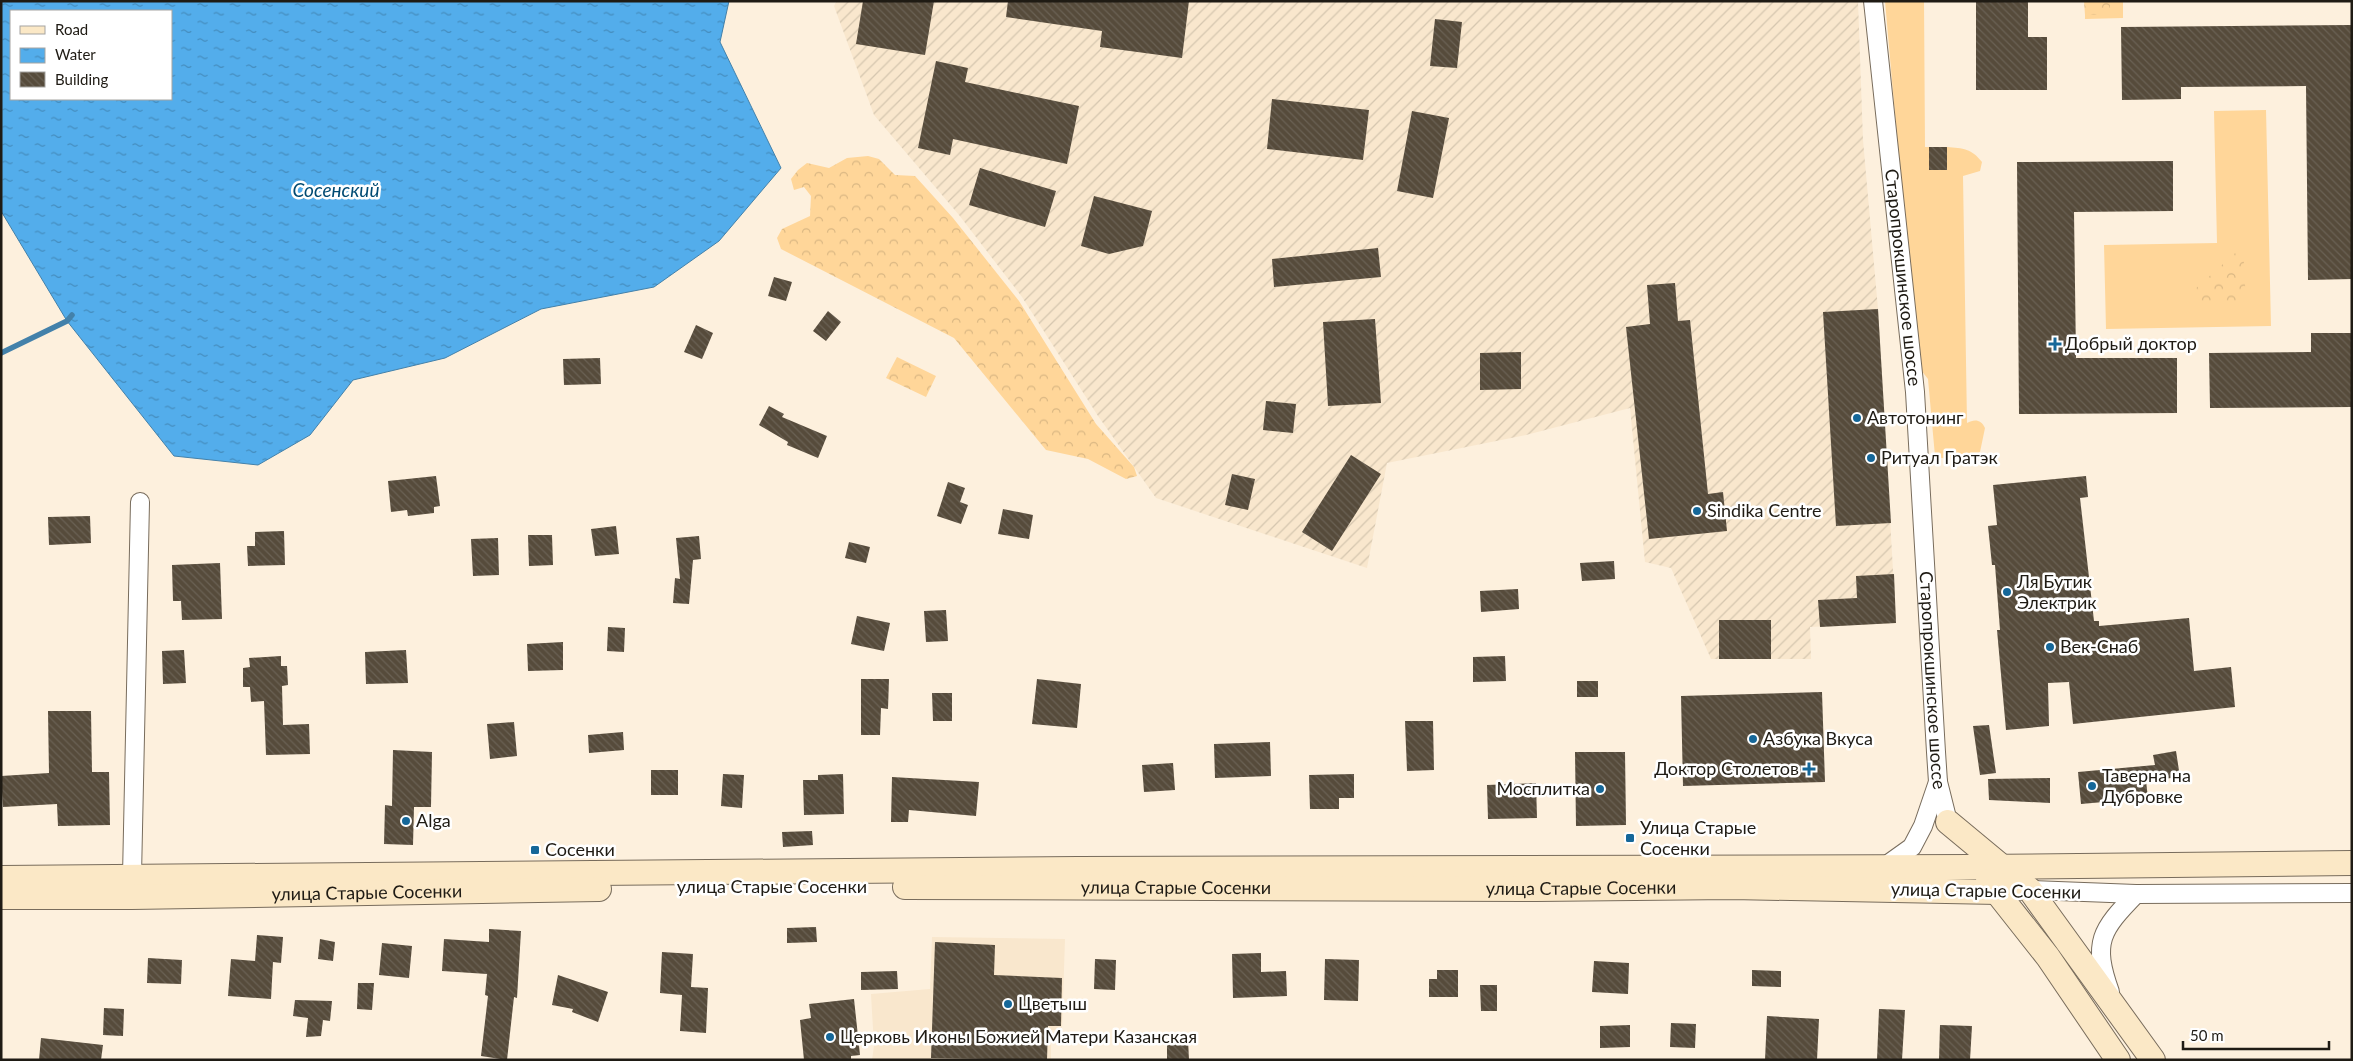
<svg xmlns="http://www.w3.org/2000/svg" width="2353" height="1061" viewBox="0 0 2353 1061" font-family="Lato,sans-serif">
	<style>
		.built { fill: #f9e7cd }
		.industrial { fill: url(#industrial-furrows) }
		.grass { fill: #ffd699 }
		.forest { fill: url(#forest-crowns) }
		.water { fill: url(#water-ripples); stroke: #4381aa; fill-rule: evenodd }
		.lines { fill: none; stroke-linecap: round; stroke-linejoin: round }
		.stream { stroke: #4381aa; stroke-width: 5.5 }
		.building { fill: url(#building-back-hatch) }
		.street-casing { stroke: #786c5c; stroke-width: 20 }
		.secondary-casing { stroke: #786c5c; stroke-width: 26 }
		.street { stroke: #fff; stroke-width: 18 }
		.secondary { stroke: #fbe8c6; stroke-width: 24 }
		.poi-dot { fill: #156799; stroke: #fff; stroke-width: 2 }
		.labels { text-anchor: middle; stroke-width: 5; stroke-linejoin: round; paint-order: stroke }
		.street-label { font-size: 18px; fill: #1f1b14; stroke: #fff }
		.poi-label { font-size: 18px; fill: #1f1b14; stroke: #fff; text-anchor: start }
		.water-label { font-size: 19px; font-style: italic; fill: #004a72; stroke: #fff }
	</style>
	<defs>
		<pattern id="industrial-furrows" width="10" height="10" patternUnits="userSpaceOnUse" patternTransform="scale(1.25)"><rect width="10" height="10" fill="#f9e7cd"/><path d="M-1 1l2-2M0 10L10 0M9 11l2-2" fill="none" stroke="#d5c6af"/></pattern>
		<pattern id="forest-crowns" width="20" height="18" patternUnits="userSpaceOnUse" patternTransform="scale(1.25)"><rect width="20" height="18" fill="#ffd699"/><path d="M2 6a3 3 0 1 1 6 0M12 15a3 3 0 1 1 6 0" fill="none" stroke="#dab783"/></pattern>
		<pattern id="water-ripples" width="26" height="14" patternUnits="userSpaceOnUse" patternTransform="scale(1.25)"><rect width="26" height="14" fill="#53adeb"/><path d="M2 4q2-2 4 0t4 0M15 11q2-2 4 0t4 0" fill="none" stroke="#448cbd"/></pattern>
		<pattern id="building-back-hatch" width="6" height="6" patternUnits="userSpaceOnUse" patternTransform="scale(1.25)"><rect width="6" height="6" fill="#564b3b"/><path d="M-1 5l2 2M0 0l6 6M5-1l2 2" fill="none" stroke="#6a6154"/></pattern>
	</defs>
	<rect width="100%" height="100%" fill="#fdf0dd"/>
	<path class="built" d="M932 937 1065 939 1062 1030H1051V1060H872L874 1046 871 994 930 989Z"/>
	<path class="industrial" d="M837 1H1858L1863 140 1878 309 1896 623 1810 627 1811 659H1711L1671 568 1645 562 1630 408 1526 435 1387 463 1367 568 1156 498 1098 416 1022 297 959 215 874 115 834 6Z"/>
	<path class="grass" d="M1885 1H1924L1925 147H1929V169L1947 147C1963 148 1972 149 1982 162L1980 171 1963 176 1967 423C1974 419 1981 419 1985 428L1980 452C1965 464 1952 461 1935 456L1928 379 1917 365Z
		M2110 1H2123V18L2085 19V15H2110Z
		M2266 110 2271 326 2106 329 2104 245 2217 243 2214 111Z"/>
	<path class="forest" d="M2084 1H2110V15H2085Z
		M868 156 879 159 895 175 915 176 953 218 1019 301 1096 424 1134 467 1137 476 1126 479 1088 459 1046 450 954 338 781 249 777 238 782 229 810 216 811 196 804 187 794 190 791 179 798 170 807 163 829 168 847 158Z
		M2243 246 2246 303 2195 304 2194 290Z
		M897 357 936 376 926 397 886 378Z"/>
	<path class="water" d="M1 1H729L720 42 781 168 719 241 654 287 541 309 445 358 353 380 310 435 258 465 174 456 67 321 1 211ZM11 11H171V99H11Z"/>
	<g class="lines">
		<path class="stream" d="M1 353 67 321 72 315"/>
	</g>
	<path class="building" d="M863 1H934L925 55 856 44Z
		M1008 1H1189L1182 58 1100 47 1102 31 1006 17Z
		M1976 1H2028V37H2047V90H1976Z
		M1435 19 1462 22 1457 68 1430 66Z
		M2352 25V279L2308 280 2306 86 2181 87V99L2122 100 2121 27Z
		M936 61 968 68 965 82 1079 106 1067 164 953 139 950 155 918 148Z
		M1272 99 1369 110 1363 160 1267 149Z
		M1412 111 1449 118 1433 198 1397 191Z
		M1929 147H1947V170H1929Z
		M2173 161V211L2074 212 2076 358H2177V413L2019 414 2017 162Z
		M980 168 1056 191 1045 227 969 205Z
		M1094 196 1152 211 1143 246 1109 254 1081 246Z
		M1378 248 1381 277 1274 287 1272 259Z
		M774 277 792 282 786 301 768 296Z
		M1675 283 1678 321 1690 320 1708 494 1723 492 1727 531 1649 539 1626 327 1650 324 1647 285Z
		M1878 309 1891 523 1836 526 1823 312Z
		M828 311 841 322 826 341 813 331Z
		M1375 319 1381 403 1328 406 1323 322Z
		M696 325 713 333 702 359 684 352Z
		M2311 333H2352V407L2210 408 2209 353 2311 352Z
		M1521 352V389L1480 390V353Z
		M600 358 601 384 564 385 563 359Z
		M1266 401 1296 404 1293 433 1263 430Z
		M769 406 784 414 782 417 827 436 818 458 787 445 788 442 759 425Z
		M1351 455 1381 474 1332 551 1302 532Z
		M1232 474 1255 479 1248 510 1225 505Z
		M436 476 440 506 434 507V513L408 516 407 510 391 512 388 481Z
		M2086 476 2088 497 2080 498 2094 621H2099V626L2189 618 2194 671 2231 667 2235 707 2073 724 2069 682 2048 683 2049 726 2006 730 1997 630H2000L1995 565H1992L1988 526 1997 525 1993 485Z
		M948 482 965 488 960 502 968 505 961 524 937 516Z
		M1003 509 1033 515 1029 539 998 534Z
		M90 516 91 543 49 545 48 517Z
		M616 526 619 554 595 556 591 529Z
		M284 531 285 565 248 566 247 546H255V532Z
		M528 535H552L553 565 529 566Z
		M699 536 701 559 693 560 689 604 673 603 675 578 680 579 676 538Z
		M498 538 499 575 473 576 471 539Z
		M849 542 870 547 866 563 845 558Z
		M1614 561 1615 579 1582 581 1580 563Z
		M220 563 222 619 182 620 181 601H173L172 565Z
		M1894 574 1896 623 1820 627 1818 600 1857 598 1856 576Z
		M1518 589 1519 609 1481 612 1480 591Z
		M946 610 948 641 926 642 924 611Z
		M857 616 890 623 884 651 851 644Z
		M1719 620H1771V659H1719Z
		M608 627 625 628 624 652 607 651Z
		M563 642V670L528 671 527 644Z
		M184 650 186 683 163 684 162 651Z
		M406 650 408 683 366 684 365 652Z
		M281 656V666H287L288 685 282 686 283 725 309 724 310 754 266 755 264 701 251 702 250 687H243V668L250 667 249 658Z
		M1505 656 1506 681 1473 682V657Z
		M861 679H889L888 709 881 708 880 735H861Z
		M1037 679 1081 684 1077 728 1032 724Z
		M1577 681H1598V697H1577Z
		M1822 692 1825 782 1683 786 1681 696Z
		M932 693H952V721H933Z
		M48 711H91L92 772H109L110 825 58 826 57 804 3 807 1 776 49 773Z
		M1405 721H1433L1434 770 1407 771Z
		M514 722 517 756 490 759 487 724Z
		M1989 725 1996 773 1980 775 1973 726Z
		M623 732 624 750 589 753 588 735Z
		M1270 742 1271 776 1215 778 1214 744Z
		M393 750 432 752 431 807H414L413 845 384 844 385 805 392 806Z
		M2176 751 2180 777 2146 781 2148 798 2081 804 2078 772 2155 765 2153 755Z
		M1575 752H1625L1626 825 1576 826Z
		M1173 763 1175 790 1144 792 1142 765Z
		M651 770H678V795H651Z
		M723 774 744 775 742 808 721 806Z
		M843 774 844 814 804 815 803 780H818V775Z
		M1354 774V798H1339V809H1310L1309 775Z
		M892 777 979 782 976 816 909 810 908 822H891Z
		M2050 778V803L1989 800 1988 779Z
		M1536 783 1537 818 1488 819 1487 785Z
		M812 831 813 845 783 847 782 832Z
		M816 927 817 942 787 943V928Z
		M489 929 521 931 517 998 514 997 507 1060 481 1056 488 996 485 995 487 974 442 971 444 939 489 942Z
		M257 935 283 937 281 963 273 962 271 999 228 996 231 959 255 961Z
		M320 939 335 942 333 961 318 959Z
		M935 942 995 945 994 975 1062 978 1061 1026H1048L1047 1060 931 1058Z
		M382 943 412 946 409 978 379 975Z
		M662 952 693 954 691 987 708 988 706 1033 680 1031 682 995 660 993Z
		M1261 953V972L1286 971 1287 996 1233 998 1232 954Z
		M148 958 182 960 181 984 147 983Z
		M1095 959 1116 960 1115 990 1094 989Z
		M1325 959 1359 960 1358 1001 1324 1000Z
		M1594 961 1629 963 1628 994 1592 992Z
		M1437 970H1458V997H1429V979H1437Z
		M1752 970 1781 971V987L1752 986Z
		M897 971 898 989 861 990V972Z
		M558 975 608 992 598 1022 572 1012 573 1009 552 1005Z
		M358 983H374L372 1010 357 1009Z
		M1480 985H1497V1011H1481Z
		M854 999 860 1055 851 1056V1060H804L800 1020 811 1018 809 1004Z
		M295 1000 332 1001 330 1021 323 1020 321 1036 306 1037 308 1018 293 1016Z
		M104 1008 124 1009 123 1036 103 1035Z
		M1879 1009 1905 1010 1902 1060H1877Z
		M1767 1016 1819 1019 1817 1060H1765Z
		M1671 1023 1696 1024 1695 1048 1670 1047Z
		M1630 1025V1047L1600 1048V1026Z
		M1940 1025 1972 1026 1970 1060H1939Z
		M41 1038 103 1045 101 1060H39Z
		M1167 1039H1188L1189 1060H1167Z"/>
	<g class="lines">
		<defs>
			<g id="street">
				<path id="s1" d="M1873 1 1915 392 1936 752 1938 782 1948 822"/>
				<path d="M1884 867 1912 847 1923 826 1938 782"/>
				<path d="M132 876 140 502"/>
				<path d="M1998 892 2030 890 2136 894 2352 893"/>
				<path d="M2110 992C2092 942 2101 930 2136 894"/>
			</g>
			<g id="secondary">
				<path d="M1948 822 2030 890 2153 1060"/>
				<path d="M1 878 1078 869 1976 867 2352 863"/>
				<path d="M1988 881 2048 957 2118 1060"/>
				<path id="s2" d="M905 887 1537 889 1732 887 1998 892"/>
				<path id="s3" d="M1 897H132L599 889"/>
			</g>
		</defs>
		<use href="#street" class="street-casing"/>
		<use href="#secondary" class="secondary-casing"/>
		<use href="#street" class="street"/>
		<use href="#secondary" class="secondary"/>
	</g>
	<g class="poi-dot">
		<path d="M2052.5 336.5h5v5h5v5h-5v5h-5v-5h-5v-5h5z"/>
		<circle cx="1857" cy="418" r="5"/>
		<circle cx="1871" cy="458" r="5"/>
		<circle cx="1697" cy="511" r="5"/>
		<circle cx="2007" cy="592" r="5"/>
		<circle cx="2050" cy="647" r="5"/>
		<circle cx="1753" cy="739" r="5"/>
		<path d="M1806.5 761.5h5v5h5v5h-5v5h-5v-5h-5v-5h5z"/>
		<circle cx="2092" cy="786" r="5"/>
		<circle cx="1600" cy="789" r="5"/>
		<circle cx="406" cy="821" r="5"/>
		<rect x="1625" y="833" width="10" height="10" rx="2.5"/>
		<rect x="530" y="845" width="10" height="10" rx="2.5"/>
		<circle cx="1008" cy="1004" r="5"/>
		<circle cx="830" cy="1037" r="5"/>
	</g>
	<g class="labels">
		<g class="street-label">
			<text dy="6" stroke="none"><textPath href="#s1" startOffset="278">Старопрокшинское шоссе</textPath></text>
			<text dy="6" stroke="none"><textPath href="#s1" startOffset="682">Старопрокшинское шоссе</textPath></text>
			<text x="772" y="893">улица Старые Сосенки</text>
			<text dy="6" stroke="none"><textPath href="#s2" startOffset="271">улица Старые Сосенки</textPath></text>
			<text dy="6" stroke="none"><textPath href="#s2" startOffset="676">улица Старые Сосенки</textPath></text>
			<text transform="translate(1986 891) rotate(1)" y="6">улица Старые Сосенки</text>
			<text dy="6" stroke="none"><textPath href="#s3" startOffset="366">улица Старые Сосенки</textPath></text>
		</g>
		<g class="poi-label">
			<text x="2065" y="350">Добрый доктор</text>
			<text x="1867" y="424">Автотонинг</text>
			<text x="1881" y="464">Ритуал Гратэк</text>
			<text x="1707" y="517">Sindika Centre</text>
			<text x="2017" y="588">Ля Бутик<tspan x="2017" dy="21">Электрик</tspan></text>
			<text x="2060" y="653">Век-Снаб</text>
			<text x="1763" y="745">Азбука Вкуса</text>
			<text x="1799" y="775" text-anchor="end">Доктор Столетов</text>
			<text x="2102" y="782">Таверна на<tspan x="2102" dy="21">Дубровке</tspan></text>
			<text x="1590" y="795" text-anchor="end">Мосплитка</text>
			<text x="416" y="827">Alga</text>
			<text x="1640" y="834">Улица Старые<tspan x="1640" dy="21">Сосенки</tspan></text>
			<text x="545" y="856">Сосенки</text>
			<text x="1018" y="1010">Цветыш</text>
			<text x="840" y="1043">Церковь Иконы Божией Матери Казанская</text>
		</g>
		<g class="water-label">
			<text x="336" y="197">Сосенский</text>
		</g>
	</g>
	<rect width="2353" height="1061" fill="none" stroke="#1f1b14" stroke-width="5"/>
	<rect x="10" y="10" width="162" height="90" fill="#ffffff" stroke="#a5a4a1"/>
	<rect x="20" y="26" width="25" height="8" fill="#fbe8c6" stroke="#a5a4a1"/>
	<text x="55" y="35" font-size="15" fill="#1f1b14">Road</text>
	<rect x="20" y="48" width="25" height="15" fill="url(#water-ripples)" stroke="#a5a4a1"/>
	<text x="55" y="60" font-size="15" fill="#1f1b14">Water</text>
	<rect x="20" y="72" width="25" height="15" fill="url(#building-back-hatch)" stroke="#a5a4a1"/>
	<text x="55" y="85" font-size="15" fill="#1f1b14">Building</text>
	<path d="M2183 1041v8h146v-8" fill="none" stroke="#1f1b14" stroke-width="2.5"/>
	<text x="2190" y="1041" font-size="15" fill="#1f1b14" stroke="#ffffff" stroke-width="4" paint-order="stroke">50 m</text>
</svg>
